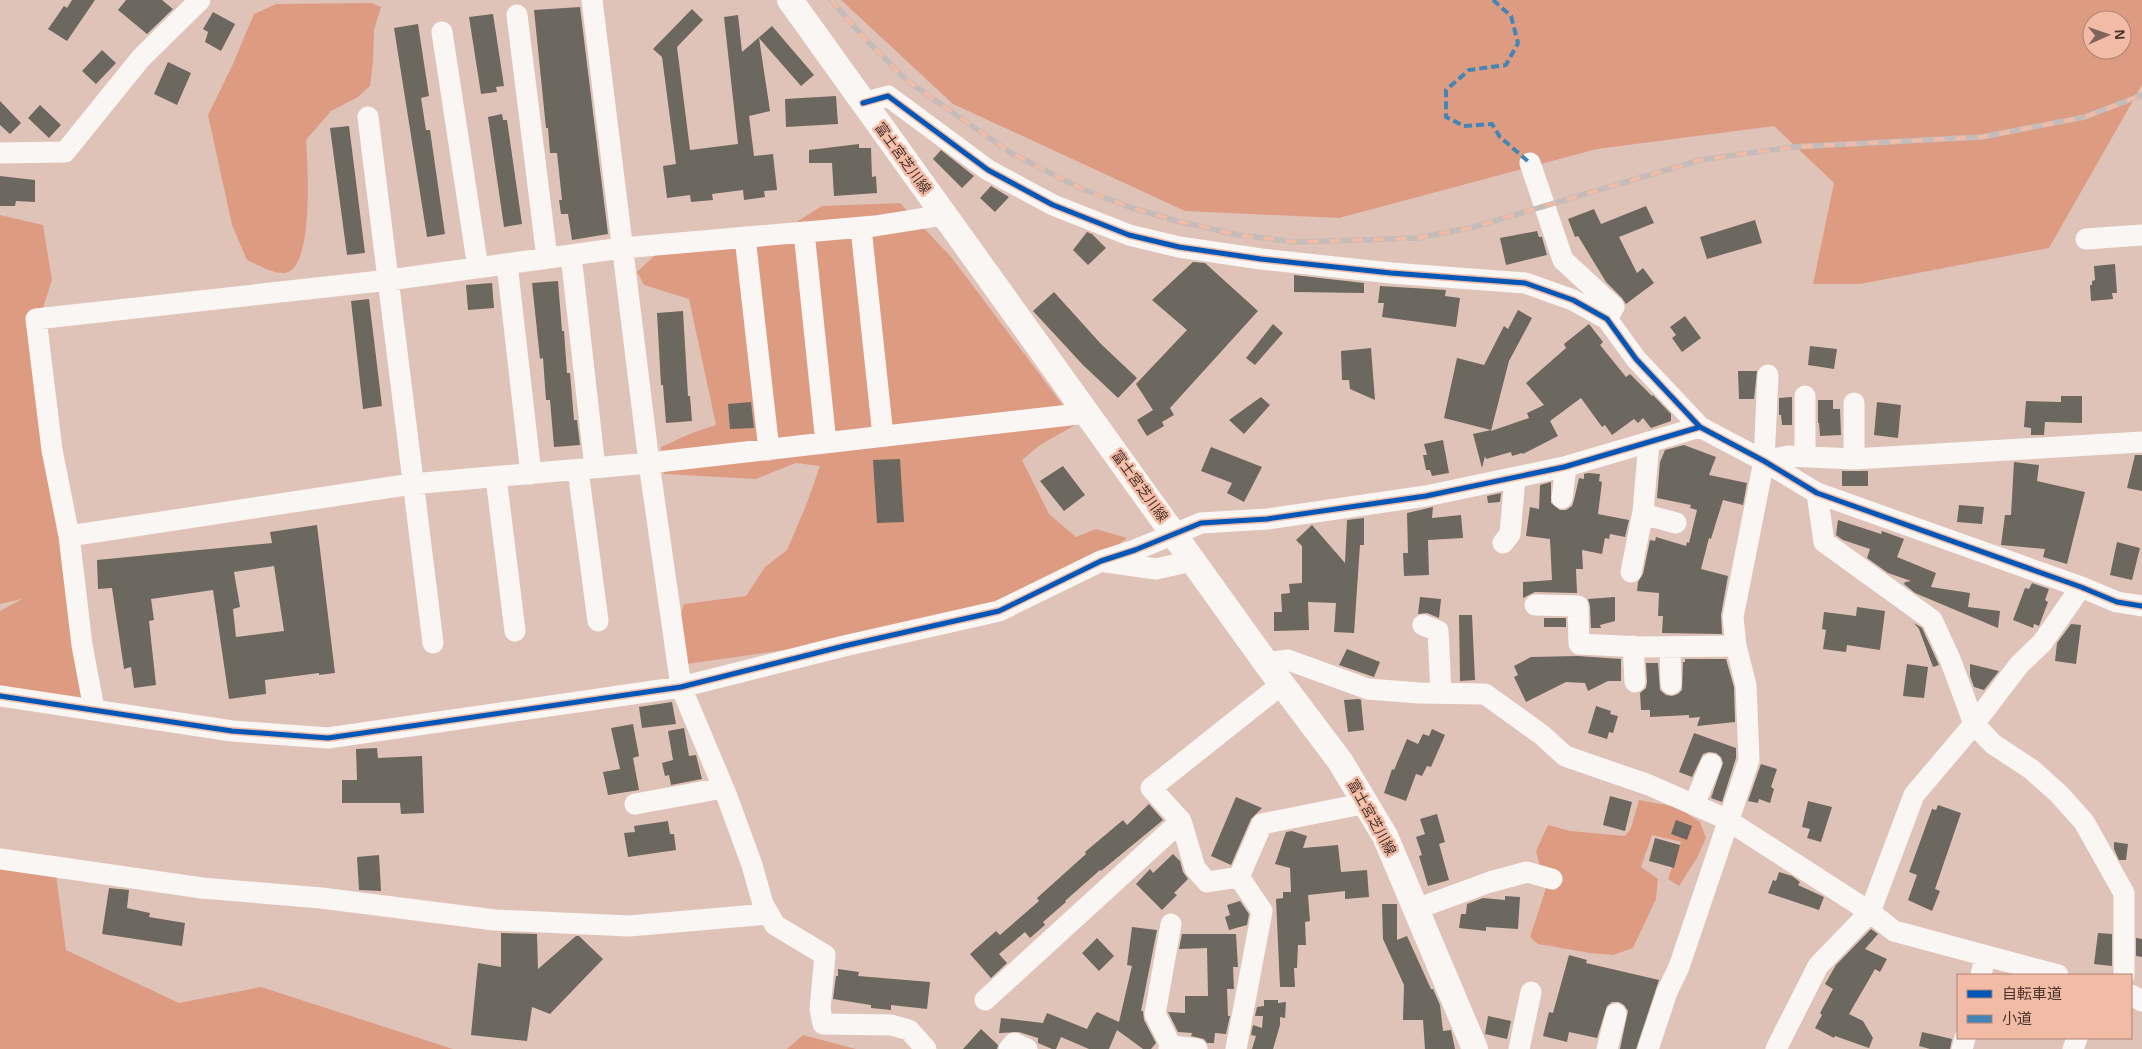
<svg xmlns="http://www.w3.org/2000/svg" width="2142" height="1049" viewBox="0 0 2142 1049" font-family="Arial,'Noto Sans JP',sans-serif">
	<style>
		.green { fill: #dd9c82; fill-rule: evenodd }
		.building { fill: #6c675f; fill-rule: evenodd }
		.lines { fill: none; stroke-linecap: round; stroke-linejoin: round }
		.minor { stroke: #faf6f4; stroke-width: 21 }
		.major { stroke: #faf6f4; stroke-width: 26 }
		.rail-casing { stroke: #c4bcba; stroke-width: 5.5 }
		.rail { stroke: #f2bba6; stroke-width: 4; stroke-dasharray: 11; stroke-linecap: butt }
		.quiet { stroke: #4286b8; stroke-width: 4; stroke-dasharray: 8 4; stroke-linecap: butt }
		.cycleway-casing { stroke: #f2bba6; stroke-width: 8 }
		.cycleway { stroke: #0057b8; stroke-width: 5 }
		.labels { text-anchor: middle; stroke-width: 5; stroke-linejoin: round; paint-order: stroke }
		.street-label { font-size: 14px; fill: #49332a; stroke: #f2bba6 }
	</style>
	<rect width="100%" height="100%" fill="#e0c3b8"/>
	<path class="green" d="M841 0H2142V85L2049 248 1860 284H1813L1834 183 1774 126 1597 149 1339 218 1185 211 953 104ZM2092 20H2122V50H2092Z
		M371 3 381 7 374 30 373 62 370 86 358 97 331 111 306 140C308 164 313 258 290 271 278 278 259 265 247 260L232 225 208 115 232 66 254 14 276 4Z
		M900 203 952 258 1077 424 1040 445 1022 460 1049 514 1076 537 1096 529 1127 538 1062 586 834 643 687 664 674 637 684 604 746 596 765 567 787 550 807 503 820 466 796 463 756 479 664 474 661 447 692 433 716 425 689 299 644 285 637 272 667 244 766 241 822 206Z
		M0 215 43 225 52 280 41 314 94 709 0 696V611L22 599 0 604Z
		M1639 800 1677 807 1700 822 1706 838 1697 858 1679 886 1668 879 1681 842 1652 835 1641 867 1658 879 1656 899 1633 948 1613 955 1590 953 1538 944 1530 937 1546 888 1536 851 1548 825 1570 831 1625 836 1631 828Z
		M0 867H55L66 950 179 1003 261 987 453 1049H0Z
		M803 1035 856 1049H787Z"/>
	<path class="building" d="M72 0H95L67 41 48 29 64 6 67 8Z
		M126 0H162L173 9 147 34 118 10Z
		M580 7 608 234 572 240 568 214H561L559 200H562L557 153H550L548 128H546L534 10Z
		M692 9 703 20 677 47 690 150 738 144 724 17 738 15 742 52 772 26 814 75 801 86 759 38 770 111 749 116 754 156 773 154 777 190 764 191 765 197 744 200 743 190 712 194 713 200 691 202 690 195 667 198 663 166 676 164 662 57 653 49Z
		M213 12 235 24 221 51 205 42 208 32 203 29Z
		M493 14 504 86 496 87 497 92 481 94 469 17Z
		M418 24 429 96 421 98 426 130H430L445 234 427 237 394 28Z
		M102 50 116 63 96 84 82 71Z
		M168 62 191 73 177 105 154 94Z
		M836 96 838 124 786 127 785 99Z
		M0 101 21 123 10 134 0 125Z
		M40 105 61 125 49 138 28 118Z
		M502 114 503 120H507L522 224 504 227 488 117Z
		M349 126 365 253 347 255 330 128Z
		M859 144V148H871L872 177 876 176 877 193 834 196 832 163H809V150Z
		M941 150 974 176 962 188 933 159Z
		M0 176 35 180V202L16 201 15 206H0Z
		M991 186 1009 197 995 212 980 198Z
		M1646 206 1654 223 1619 237 1637 273 1643 268 1654 283 1626 304 1622 298 1606 282 1578 236 1575 237 1568 219 1594 209 1601 224Z
		M1755 220 1762 243 1707 259 1700 237Z
		M1537 231 1539 237H1542L1547 255 1506 265 1500 238Z
		M1087 232 1092 234 1106 248 1088 265 1073 250Z
		M1193 262 1205 263 1258 311 1170 408 1174 415 1162 422 1164 426 1147 436 1137 420 1153 410 1136 384 1187 330 1152 300Z
		M2115 264 2117 293H2112L2113 299 2091 301 2090 285H2092V281L2095 280 2094 266Z
		M1294 275 1364 283V293L1294 292Z
		M558 281 562 331H564L567 373H570L574 420H577L580 445 554 447 550 400H546L543 358 540 359 532 283Z
		M492 283 494 308 468 310 466 285Z
		M1380 286 1446 290 1445 296 1460 298 1456 327 1382 317 1384 303H1378Z
		M1054 292 1101 344 1137 378 1118 398 1083 365 1033 311Z
		M369 299 382 406 363 409 351 301Z
		M1518 310 1532 318 1509 361 1491 431 1529 418 1527 413 1544 405 1526 383 1566 348 1564 344 1589 324 1603 342 1600 345 1626 377 1630 374 1652 396 1653 395 1671 414V421L1651 428 1643 418 1638 423 1634 419 1612 435 1605 425 1602 427 1581 398 1550 421 1558 436 1523 454 1522 453 1512 456 1511 452 1486 459 1485 456 1482 468 1473 434 1491 430 1444 418 1457 358 1484 365 1504 326 1508 329Z
		M683 311 688 396H690L692 421 666 423 663 385H661L657 313Z
		M1685 316 1701 338 1682 352 1672 338 1676 335 1670 327Z
		M1273 324 1283 333 1255 365 1246 358Z
		M1810 346 1837 349 1834 369 1808 365Z
		M1371 348 1375 400 1350 389 1349 380H1342L1341 351Z
		M1738 371H1757L1754 399H1739Z
		M2061 396H2082V423L2045 422 2044 435H2031V428L2024 427 2026 401 2061 402Z
		M1261 397 1270 405 1244 434 1229 420Z
		M1792 397V425H1782L1781 415H1779V398Z
		M1818 400H1833V409H1840L1841 435 1820 436 1819 423H1818Z
		M751 402 754 428 730 429 728 404Z
		M1877 402 1901 405 1898 438 1874 435Z
		M1443 440 1449 473 1432 476 1430 470H1426L1423 455H1427L1424 444Z
		M1684 445 1716 457 1709 475 1747 483 1743 505 1723 500 1711 539 1709 538 1701 569 1728 576 1721 615 1722 634 1662 633 1663 616H1658L1659 593 1637 591 1638 582 1643 574 1650 540 1655 541 1656 537 1686 546 1687 542 1689 543 1697 510 1690 508 1691 505 1657 498 1660 462 1665 450Z
		M1211 447 1262 467 1244 502 1227 493 1232 483 1201 471Z
		M2135 455H2142V491L2127 488Z
		M900 459 904 522 877 523 873 460Z
		M2014 462 2039 465 2037 481 2085 492 2067 564 2043 557 2045 549 2001 545 2005 515H2011Z
		M1063 466 1085 495 1064 511 1040 481Z
		M1842 471H1868V486H1842Z
		M1588 473 1600 474 1599 481 1602 482 1598 514 1629 520 1625 537 1610 534 1609 539 1605 538 1602 554 1582 550 1583 569H1576L1577 593 1535 592 1523 598V582L1552 580 1550 539 1526 536 1530 507 1539 509 1540 485 1551 482V503L1560 510H1566L1572 506 1574 500 1579 478 1584 479V474Z
		M1501 493 1500 502 1488 503 1487 496Z
		M1959 505 1984 507 1982 524 1957 522Z
		M1433 507 1432 518 1461 515 1463 538 1428 540 1429 575 1404 576 1403 553H1408L1407 513Z
		M1364 518V545H1360L1354 633 1334 632 1336 603 1308 602 1309 630 1274 631V612H1282L1281 594 1290 593 1289 584 1302 583V546L1296 540 1312 525 1345 563 1347 520Z
		M1838 520 1881 534 1882 531 1904 539 1897 557 1936 573 1931 587 1970 593 1968 607 2000 611 1998 628 1915 593 1904 584 1905 582 1911 581 1888 573 1867 558 1870 549 1843 540 1836 535Z
		M317 525 335 673 319 675V673L265 680 266 694 229 699 213 590 151 599 154 620 149 621 156 685 134 688 131 667 124 669 112 588 98 589 97 560 272 543 270 532ZM274 566 284 631 236 637 233 609 240 607 234 572Z
		M2117 542 2140 548 2132 580 2110 575Z
		M2032 583 2049 589 2045 600 2048 602 2039 626 2034 624 2033 628 2013 620 2025 588 2029 589Z
		M1420 597 1441 599 1439 618 1427 613 1418 614Z
		M1615 597V621L1600 625 1601 628H1591L1590 606 1588 599Z
		M1857 607 1885 611 1880 650 1847 645 1846 652 1823 649 1826 630 1822 629 1824 612 1856 616Z
		M1459 615H1472L1475 680 1460 681Z
		M1544 618H1566V627H1544Z
		M1914 623 1922 628 1939 665 1933 667 1919 629Z
		M2071 624 2081 625 2076 664 2055 661 2057 643Z
		M1347 649 1380 662 1374 677 1339 665Z
		M1578 656 1621 659V681H1608L1588 691 1585 683 1566 682 1526 702 1514 677 1518 675 1514 666 1531 657Z
		M1685 659H1726L1734 687 1735 722 1697 726 1700 717 1689 718V715L1650 717V710H1641L1640 693 1646 688 1647 682 1646 663H1658L1660 690 1666 695 1672 696 1678 694 1682 690 1683 662H1685Z
		M1907 664 1928 667 1924 698 1903 696Z
		M1970 664 1999 671 1984 690 1974 687 1970 676Z
		M1359 699 1361 700 1364 730 1348 732 1344 700Z
		M672 702 676 724 642 728 639 707Z
		M1596 706 1611 711 1610 714 1618 716 1613 733 1609 732 1607 739 1588 733Z
		M633 724 639 756 633 758 639 790 608 795 603 772 620 769 611 728Z
		M684 728 689 756 696 755 702 779 671 785 669 775 665 776 662 763 673 760 668 731Z
		M1432 729 1445 735 1431 767 1427 766 1422 776 1416 774 1406 801 1384 793 1392 769 1394 770 1407 739 1418 744 1423 734 1429 736Z
		M1694 733 1736 748V758L1722 802 1711 798 1723 763 1721 757 1716 753 1709 752 1703 754 1692 777 1679 772Z
		M377 748 378 758 422 756 424 813 401 814 400 803H342V780H357L356 749Z
		M1761 764 1777 769 1771 787 1774 789 1770 803 1759 799 1758 803 1748 801Z
		M1610 796 1632 802 1625 831 1603 825Z
		M1236 797 1262 808 1251 819 1231 865 1211 856Z
		M1808 801 1832 807 1821 842 1807 838 1810 829 1802 827Z
		M1149 804 1163 820 1101 871 1100 870 1065 901 1066 902 1043 922 1045 925 1030 938 1025 932 999 954 1007 963 991 978 970 954 996 931 1000 935 1039 901 1037 898 1086 854 1085 852 1123 820 1127 825Z
		M1938 805 1961 813 1935 889 1940 891 1932 911 1908 900 1917 875 1909 872 1932 809 1936 810Z
		M1437 814 1445 842 1439 844 1449 880 1428 886 1419 856 1422 855 1416 837 1425 834 1420 819Z
		M1676 820 1692 826 1687 840 1671 834Z
		M668 821 670 834H674L676 850 628 857 624 833 635 832 634 826Z
		M1292 831 1307 836 1303 848 1338 845 1341 872 1367 870 1369 897 1345 899V891L1308 895 1310 921 1305 922 1306 945H1298L1297 968H1294L1295 987H1280L1276 899 1283 898V892H1291L1290 868 1275 864 1286 832Z
		M1655 838 1680 845 1674 868 1649 861Z
		M2114 842 2128 844 2126 860H2119L2114 849Z
		M1173 854 1180 861 1183 872 1188 879 1174 893 1177 895 1162 910 1136 884 1150 869 1153 873Z
		M379 855 381 891 359 890 357 857Z
		M1779 872 1792 876 1800 882 1798 885 1824 897 1819 910 1768 893 1773 880 1776 881Z
		M109 888 129 890 127 908 150 913 149 917 185 923 182 946 102 934Z
		M1505 896 1520 897 1518 929 1486 927V931L1459 928 1461 914H1466L1467 904 1483 898 1505 900Z
		M1240 901 1249 914 1247 925 1229 930 1225 917 1230 915 1227 905Z
		M1382 904H1397V940L1407 936 1431 989H1433L1440 1005 1443 1031 1451 1030 1455 1049H1425L1423 1020H1403L1404 985 1383 939Z
		M1132 927 1157 930 1141 1011H1143L1144 1020 1156 1043 1151 1049H1143L1117 1030 1109 1049H1089L1061 1037 1056 1049H1052L1038 1043V1038L1019 1032 999 1033 1001 1018 1043 1023 1047 1013 1087 1029 1093 1017 1097 1012 1119 1022 1132 966 1127 965Z
		M1871 929 1878 934 1865 949 1887 959 1880 972 1875 969 1849 1014 1863 1021 1873 1038 1869 1048 1835 1036 1834 1038 1815 1028 1822 1015 1820 1013 1833 989 1825 984 1836 965Z
		M501 933 537 934 538 969 576 936H579L603 959 550 1014 532 1007 527 1041 471 1035 478 963 501 967Z
		M2098 933 2112 934V966L2094 964Z
		M1182 934H1236L1238 967H1233L1234 989H1227L1228 1016H1230L1226 1034 1215 1033 1214 1043H1207L1204 1039 1191 1036 1192 1033 1178 1032 1168 1012 1185 1013V996H1208L1207 948 1179 949Z
		M1097 938 1114 956 1099 971 1082 953Z
		M2136 938 2142 939V957L2136 956Z
		M1569 955 1587 960 1586 963 1659 980 1636 1049H1620L1628 1011 1624 1005 1619 1002H1612L1607 1006 1597 1038 1569 1032 1567 1042 1543 1036 1549 1012 1553 1013Z
		M838 969 859 972 858 976 930 982 927 1009 891 1005V1010L871 1008V1005L833 999 836 976H838Z
		M1264 1000H1278V1003L1286 1002 1285 1018 1280 1017V1025L1273 1049H1252L1256 1036 1251 1035 1253 1025 1262 1028 1263 1016H1255L1257 1007 1264 1006Z
		M1488 1016 1511 1021 1507 1039 1485 1034Z
		M981 1029 998 1045 997 1049H963Z
		M1922 1032 1952 1039 1950 1049H1930L1919 1046Z"/>
	<g class="lines">
		<path class="minor" d="M592 0 649 463 681 687 726 794 752 865 763 904 775 925 825 955 820 1009 823 1024 891 1025 909 1030 926 1049
			M517 15 547 258
			M442 32 478 268
			M863 103 888 96 988 170 1053 205 1129 235 1179 247 1261 259 1391 273 1525 283 1573 300 1607 319 1636 359 1700 427 1764 461 1817 493 2081 587 2117 602 2142 606
			M368 117 433 643
			M0 153 65 152 141 58 200 0
			M1530 163 1563 260 1614 307 1607 319
			M861 228 883 436
			M804 232 826 443
			M745 237 769 450
			M2086 239 2142 235
			M571 255 595 468
			M507 264 531 474
			M1805 396V456
			M1854 459V403
			M1764 461 1788 456 1854 459 2142 442
			M578 470 598 621
			M496 477 515 631
			M1817 493 1824 542 1932 620 1950 659 1974 724 1993 744 2031 769 2059 794 2084 822 2124 893V975
			M1562 498 1566 467
			M1643 514 1676 523
			M69 536 412 484 649 463 1087 413
			M1503 543 1510 534 1515 478
			M1106 562 1156 569 1192 561
			M1631 572 1643 512 1649 442
			M1535 605 1578 606 1579 644 1641 647 1736 646 1733 617 1764 461 1768 375
			M1423 625 1438 631 1441 693
			M1633 646 1635 682
			M1670 647 1671 684
			M1266 663 1288 660 1368 689 1419 693 1485 694 1542 735 1565 756 1649 785 1724 818 1870 912 1894 931 2058 975
			M0 696 232 731 328 738 681 687 844 646 999 611 1101 561 1135 550 1201 523 1267 519 1426 496 1564 467 1700 427
			M94 709 82 645 69 536 52 450 36 319 389 280 622 248 875 226 944 215
			M635 804 723 788
			M1694 805 1711 764
			M1181 821 1195 868 1207 882 1239 877
			M0 859 202 888 321 898 495 920 629 926 768 914
			M1416 909 1490 882 1527 872 1552 879
			M1171 924 1155 1014 1171 1046
			M1981 975 1985 957
			M2131 995 2142 1001
			M985 1000 1181 821 1151 788 1282 684
			M1009 1049 1014 1043 1027 1049
			M1169 1049 1171 1046 1197 1049
			M1236 1049 1262 911 1239 877 1262 824 1367 803
			M1519 1049 1531 992
			M1607 1049 1616 1014
			M1648 1049 1667 992 1679 967 1749 760 1746 685 1736 646
			M1776 1049 1818 966 1870 912 1914 795 1974 724 2019 665 2042 643 2081 587
			M1962 1049 1965 1038
			M2073 1049 2077 1038"/>
		<path class="major" d="M790 0 1266 663 1340 761 1385 836 1475 1049"/>
		<defs>
			<path id="rail" d="M831 0 866 40 909 82 1011 153 1080 188 1129 207 1177 221 1238 235 1296 242 1418 238 1474 227 1700 160 1792 147 1982 137 2085 117 2142 95"/>
		</defs>
		<use href="#rail" class="rail-casing"/>
		<use href="#rail" class="rail"/>
		<path class="quiet" d="M1493 0 1511 16 1518 43 1506 65 1469 70 1446 90V117L1464 126 1492 124 1500 137 1530 163"/>
		<defs>
			<path id="cycleway" d="M863 103 888 96 988 170 1053 205 1129 235 1179 247 1261 259 1391 273 1525 283 1573 300 1607 319 1636 359 1700 427 1764 461 1817 493 2081 587 2117 602 2142 606
				M0 696 232 731 328 738 681 687 844 646 999 611 1101 561 1135 550 1201 523 1267 519 1426 496 1564 467 1700 427"/>
		</defs>
		<use href="#cycleway" class="cycleway-casing"/>
		<use href="#cycleway" class="cycleway"/>
	</g>
	<g class="labels">
		<g class="street-label">
			<text transform="translate(903 158) rotate(54)" y="5">富士宮芝川線</text>
			<text transform="translate(1140 486) rotate(54)" y="5">富士宮芝川線</text>
			<text transform="translate(1372 817) rotate(61)" y="5">富士宮芝川線</text>
		</g>
	</g>
	<rect x="1957" y="974" width="175" height="65" fill="#f2bba6" stroke="#ae8574"/>
	<rect x="1967" y="990" width="25" height="8" fill="#0057b8" stroke="#ae8574"/>
	<text x="2002" y="999" font-size="15" fill="#49332a">自転車道</text>
	<rect x="1967" y="1015" width="25" height="8" fill="#4286b8" stroke="#ae8574"/>
	<text x="2002" y="1024" font-size="15" fill="#49332a">小道</text>
	<g transform="translate(2107 35) rotate(88)"><circle r="24" fill="#f2bba6" stroke="#ae8574"/>
	<path d="M0-4L9 19L0 12L-9 19Z" fill="#7e655c"/>
	<text y="-8" font-size="14" font-weight="bold" text-anchor="middle" fill="#49332a">N</text>
	</g>
</svg>
